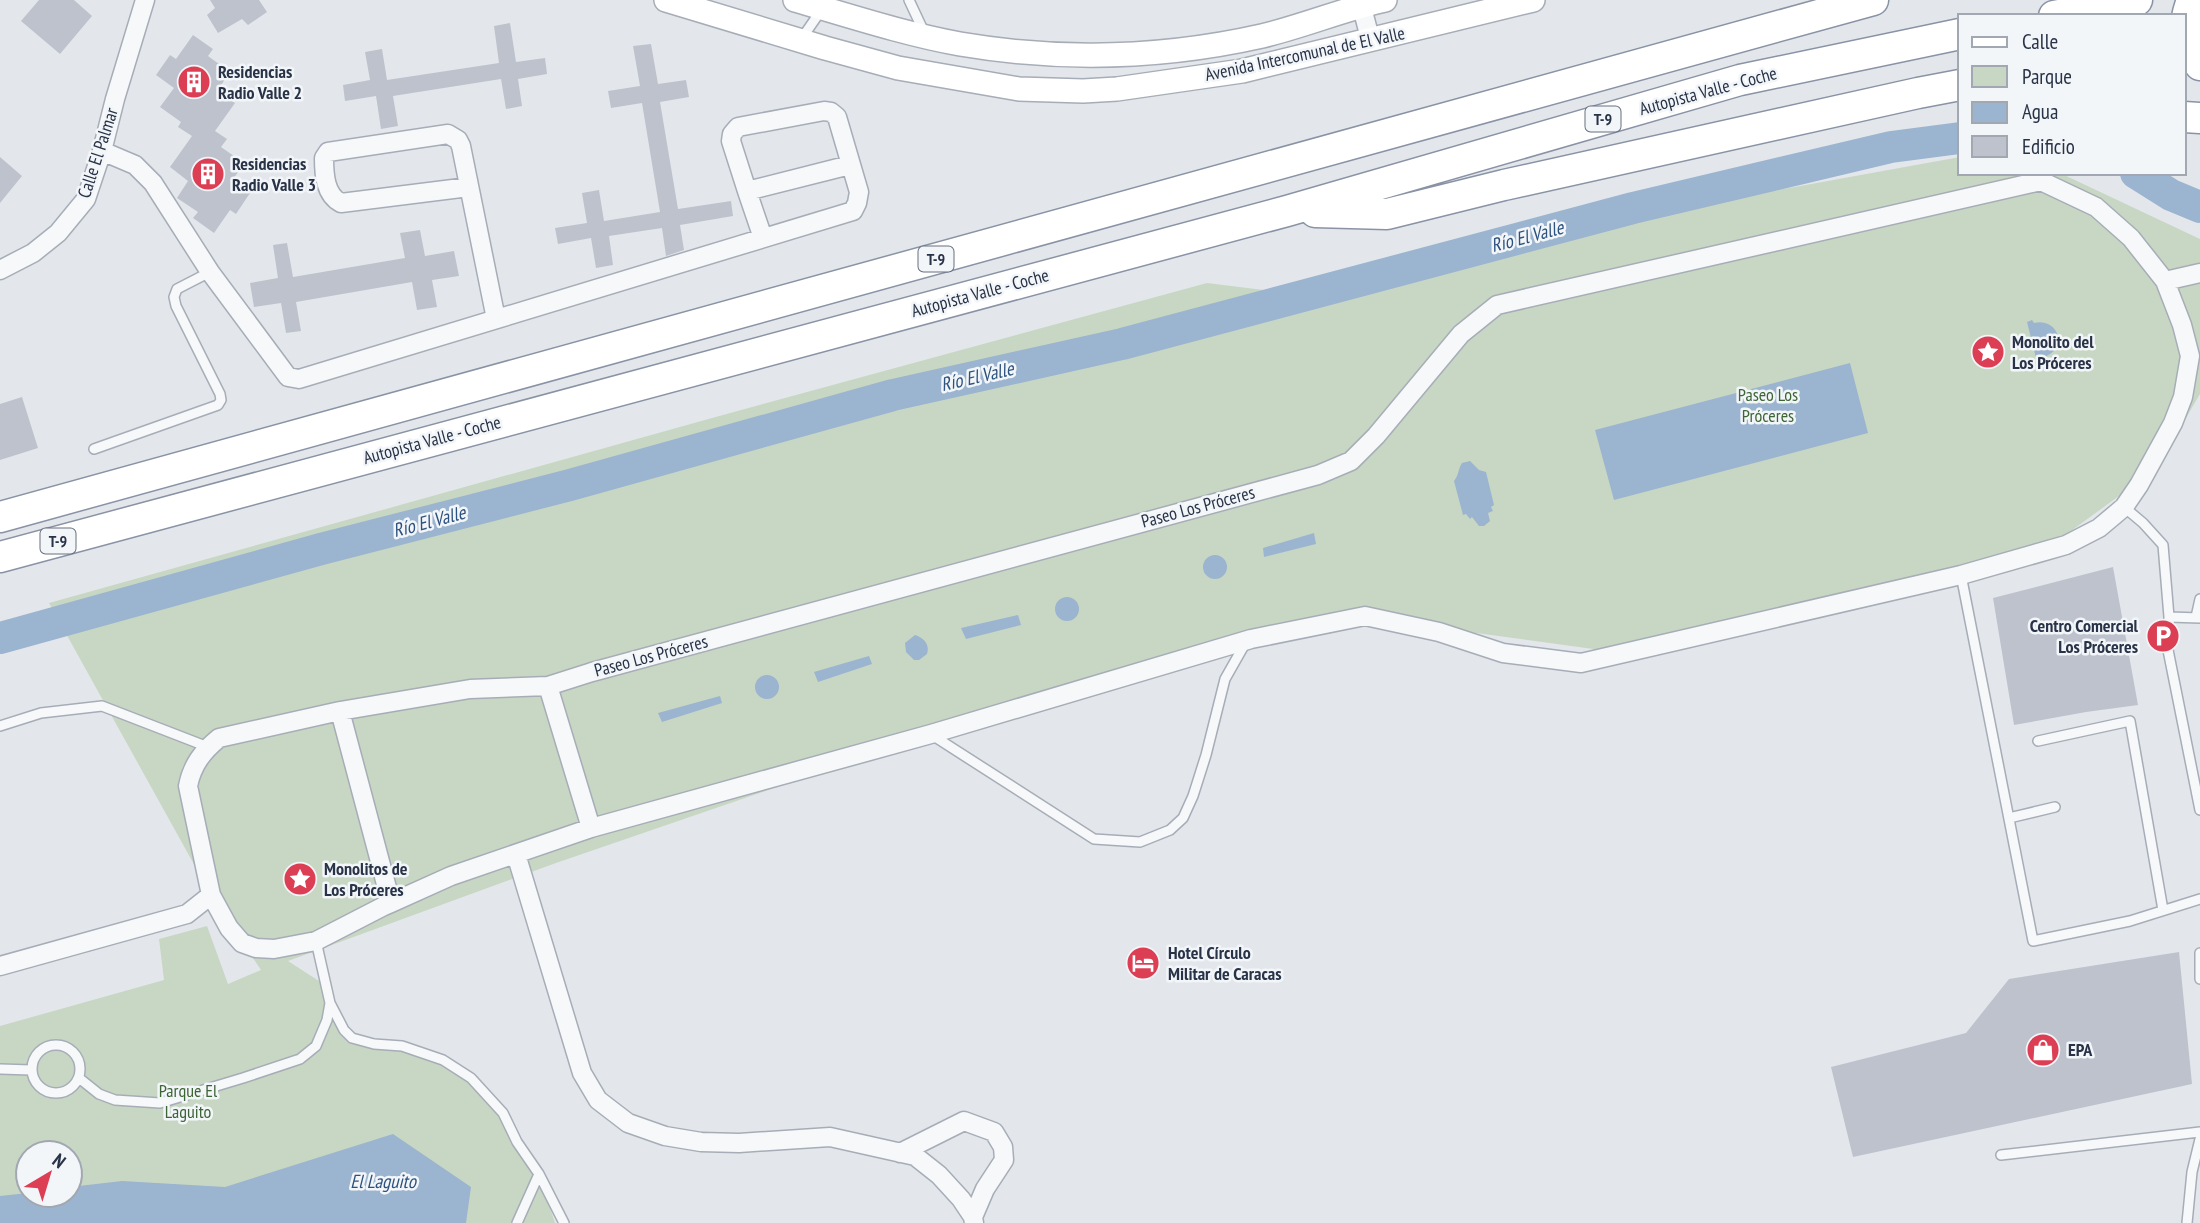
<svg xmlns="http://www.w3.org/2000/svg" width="2200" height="1223" viewBox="0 0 2200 1223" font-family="'PT Sans Narrow',sans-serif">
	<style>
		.green { fill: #c8d7c3; fill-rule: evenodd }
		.water { fill: #9bb4cf }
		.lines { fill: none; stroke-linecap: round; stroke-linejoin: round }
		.river { stroke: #9bb4cf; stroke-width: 32 }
		.building { fill: #bdc2cd }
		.lane-casing { stroke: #a7adb7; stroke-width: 12 }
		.street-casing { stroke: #a7adb7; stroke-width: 21 }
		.secondary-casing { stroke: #a7adb7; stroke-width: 26 }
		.highway-casing { stroke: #8993a5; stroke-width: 33 }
		.lane { stroke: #f6f8fa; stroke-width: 9 }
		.street { stroke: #f6f8fa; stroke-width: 18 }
		.secondary { stroke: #fff; stroke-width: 23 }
		.highway { stroke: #fff; stroke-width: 30 }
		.labels { text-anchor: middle; stroke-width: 5; stroke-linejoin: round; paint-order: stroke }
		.shield { fill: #f3f6f9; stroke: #666e7c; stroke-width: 2 }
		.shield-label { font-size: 16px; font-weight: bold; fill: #293347 }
		.street-label { font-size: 18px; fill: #293347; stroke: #f3f6f9 }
		.poi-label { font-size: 18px; font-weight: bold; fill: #293347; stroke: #f3f6f9; text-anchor: start }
		.park-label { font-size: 18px; fill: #3d6435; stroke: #f3f6f9 }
		.water-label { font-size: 19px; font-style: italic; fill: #2e527f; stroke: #f3f6f9 }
	</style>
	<rect width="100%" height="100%" fill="#e3e7ec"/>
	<path class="green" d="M1960 157V173H2060L2200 239V394L2156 469 2027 563 1622 653 1381 620 1247 640 931 734 556 863 288 961 319 981 344 1030 374 1044 443 1060 503 1113 539 1174 555 1223H0V1026L164 980 159 939 207 926 228 984 261 970 211 895 49 603 712 418 1207 283 1339 299 1723 200ZM28 1153H70V1195H28Z"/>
	<path class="water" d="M2032 320 2034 323C2058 317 2069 348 2044 357V360L2037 362 2027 322Z
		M1850 363 1868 433 1614 500 1595 430Z
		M1470 461 1479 470 1486 472 1494 505 1491 507 1493 511 1488 513 1490 521 1484 526H1479L1472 517 1470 519 1466 514 1463 515 1454 481C1459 475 1458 469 1462 463Z
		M1314 533 1316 544 1264 557 1263 548Z
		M1203 567a12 12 0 1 1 24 0a12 12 0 1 1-24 0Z
		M1055 609a12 12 0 1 1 24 0a12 12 0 1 1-24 0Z
		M1018 615 1021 625 966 639 961 628Z
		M915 635C924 638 930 644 927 654L919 660H914L906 652 905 643Z
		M869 656 872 664 818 682 814 672Z
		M755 687a12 12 0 1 1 24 0a12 12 0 1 1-24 0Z
		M720 696 722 703 662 722 658 713Z
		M393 1134 471 1187 466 1223H0V1196L28 1193V1195H70V1187L122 1181 225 1187Z"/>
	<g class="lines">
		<path class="river" d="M2136 173 2171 195 2200 207
			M0 638 321 549 570 485 893 395 1122 344 1633 208 1891 147 1960 138"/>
	</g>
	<path class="building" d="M39 0H74L92 16 60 54 21 21Z
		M210 0H259L267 12 248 25 242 19 218 33 207 15 215 8Z
		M510 23 516 62 545 58 547 74 518 79 522 106 506 109 501 79 393 96 398 126 381 129 376 96 345 101 343 85 370 80 365 52 382 49 387 80 499 63 494 26Z
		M193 35 213 49 208 56 230 72 217 91 235 103 215 131 227 139 221 147 244 163 232 181 250 193 236 214 230 210 214 233 193 218 198 212 177 198 188 181 170 167 192 136 178 127 181 122 160 107 174 88 156 75 170 55 176 59Z
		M651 44 658 84 686 80 689 97 660 102 678 209 731 201 733 216 680 225 684 250 666 256 662 228 609 236 613 265 596 268 591 238 558 244 555 228 587 223 582 193 599 190 604 221 660 212 642 103 611 108 608 91 640 86 633 46Z
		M0 157 22 176 0 203Z
		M420 230 425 256 454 251 459 276 432 280 437 307 417 310 412 282 296 302 301 331 286 333 281 303 254 307 250 283 278 278 273 245 287 243 293 277 405 258 400 233Z
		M22 397 38 448 0 460V404Z
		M2113 567 2138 705 2086 712 2014 725 1993 598Z
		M2179 952 2192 1084 1853 1157 1831 1067 1966 1033 2009 979Z"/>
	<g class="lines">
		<defs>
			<path id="lane" d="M909 0 924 32
				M800 41 822 9
				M94 449 218 405 221 400 220 394 176 306 174 297 177 289 210 272
				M2124 507 2143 523 2163 545 2169 617 2168 650 2200 810
				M1961 575 2033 941 2130 921 2200 899
				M2169 617 2200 618
				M2196 617 2200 599
				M0 726 41 713 102 706 208 747
				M932 735 1094 839 1140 842 1170 830 1183 818 1193 796 1206 755 1225 679 1246 642
				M2038 741 2130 721 2163 910
				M2009 818 2055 807
				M316 941 330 1003 344 1030 352 1038 374 1044 402 1046 443 1060 471 1078 503 1113 517 1142 539 1174 564 1223
				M2200 953V979
				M32 1069a24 24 0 1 1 48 0a24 24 0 1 1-48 0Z
				M0 1069 31 1070
				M79 1078 99 1094 115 1100 160 1103 243 1078 300 1059 316 1046 327 1020 330 1003
				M2001 1155 2200 1132
				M517 1223 539 1174
				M2187 1223 2192 1172 2200 1139"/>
			<path id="street" d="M1360 0 1370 38
				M102 151 135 165 153 183 210 272 288 377 299 379 853 211 857 203 859 192 837 117 831 112 824 111 738 127 732 134 731 141 747 191 850 165
				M469 187 341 203C325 195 324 174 324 158L328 152 448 134 458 140 461 146 496 319
				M747 191 763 238
				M0 270 33 253 58 233 86 199 102 151 115 99 145 0
				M2165 281 2200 273
				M548 686 591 828
				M340 711 219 738C203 751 192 765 188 786L211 895 229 928 242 943 256 948 274 949 316 941 384 906 391 903 451 876 591 828 931 734 1251 639 1365 616 1439 632 1503 653 1581 663 1961 575 2066 545 2099 528 2124 507 2139 485 2173 423 2183 397 2190 356 2182 325 2165 281 2131 238 2096 207 2041 181 1497 305 1461 334 1376 436 1351 461 1318 475 592 672 548 686 470 689 340 711 391 903
				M516 854 582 1073 598 1100 628 1123 665 1136 701 1142 739 1143 830 1137 915 1156 939 1175 961 1199 973 1217 974 1223
				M0 966 187 914 211 895
				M900 1153 964 1121 994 1132 1003 1147 1004 1160 985 1189 973 1217"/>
			<path id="secondary" d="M666 0 825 48 898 68 1019 89 1083 91 1117 89 1242 71 1533 0
				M795 0C850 16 905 34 960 44 1060 61 1164 58 1262 36 1304 26 1344 9 1385 0"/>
			<path id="highway" d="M2192 0C2182 27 2183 41 2200 65
				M2054 16 2137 0
				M2184 117 2200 118
				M1315 212 1387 214 1504 185 1918 93 1960 85
				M0 517 1873 0
				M0 557 1287 211 1740 80 1960 34"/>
		</defs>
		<use href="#lane" class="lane-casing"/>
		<use href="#street" class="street-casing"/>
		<use href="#secondary" class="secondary-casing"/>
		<use href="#highway" class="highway-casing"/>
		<use href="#lane" class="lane"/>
		<use href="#street" class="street"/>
		<use href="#secondary" class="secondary"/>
		<use href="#highway" class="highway"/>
	</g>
	<defs>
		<symbol id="building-disc" viewBox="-11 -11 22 22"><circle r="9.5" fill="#dc3e54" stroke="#f3f6f9"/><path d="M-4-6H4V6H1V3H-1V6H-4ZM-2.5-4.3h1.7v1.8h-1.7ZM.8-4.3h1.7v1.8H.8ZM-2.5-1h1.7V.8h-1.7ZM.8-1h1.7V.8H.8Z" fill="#fff"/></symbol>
		<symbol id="sight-disc" viewBox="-11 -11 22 22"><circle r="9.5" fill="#dc3e54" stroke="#f3f6f9"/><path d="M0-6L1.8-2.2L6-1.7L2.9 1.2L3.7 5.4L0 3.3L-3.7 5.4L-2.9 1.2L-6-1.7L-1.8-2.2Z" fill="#fff"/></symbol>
		<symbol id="parking-disc" viewBox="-11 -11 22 22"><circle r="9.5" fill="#dc3e54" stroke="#f3f6f9"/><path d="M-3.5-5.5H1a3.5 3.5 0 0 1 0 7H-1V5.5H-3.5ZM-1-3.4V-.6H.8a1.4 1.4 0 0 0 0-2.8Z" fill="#fff"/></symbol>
		<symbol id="hotel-disc" viewBox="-11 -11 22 22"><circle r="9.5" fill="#dc3e54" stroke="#f3f6f9"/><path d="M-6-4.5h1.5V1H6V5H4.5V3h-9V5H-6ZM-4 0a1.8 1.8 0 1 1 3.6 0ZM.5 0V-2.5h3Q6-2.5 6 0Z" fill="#fff"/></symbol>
		<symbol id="shop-disc" viewBox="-11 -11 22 22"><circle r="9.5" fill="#dc3e54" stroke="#f3f6f9"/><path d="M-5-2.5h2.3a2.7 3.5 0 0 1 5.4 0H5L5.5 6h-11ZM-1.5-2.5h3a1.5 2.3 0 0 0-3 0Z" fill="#fff"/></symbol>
	</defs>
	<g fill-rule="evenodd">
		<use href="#building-disc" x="175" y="63" width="38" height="38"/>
		<use href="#building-disc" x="189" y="155" width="38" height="38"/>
		<use href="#sight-disc" x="1969" y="333" width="38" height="38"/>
		<use href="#parking-disc" x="2144" y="617" width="38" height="38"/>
		<use href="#sight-disc" x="281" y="860" width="38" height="38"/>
		<use href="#hotel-disc" x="1124" y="944" width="38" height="38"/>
		<use href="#shop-disc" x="2024" y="1031" width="38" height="38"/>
	</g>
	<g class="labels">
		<g class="shield">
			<rect x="1585.5" y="106.5" width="35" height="25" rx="5"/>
			<rect x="918.5" y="246.5" width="35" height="25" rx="5"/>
			<rect x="40.5" y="528.5" width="35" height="25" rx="5"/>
		</g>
		<g class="shield-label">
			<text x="1603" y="125">T-9</text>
			<text x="936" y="265">T-9</text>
			<text x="58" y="547">T-9</text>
		</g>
		<g class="street-label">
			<text transform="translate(1305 54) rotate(-12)" y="6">Avenida Intercomunal de El Valle</text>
			<text transform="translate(1708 91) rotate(-15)" y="6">Autopista Valle - Coche</text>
			<text transform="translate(98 153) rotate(-72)" y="6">Calle El Palmar</text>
			<text transform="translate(980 293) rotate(-15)" y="6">Autopista Valle - Coche</text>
			<text transform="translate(432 440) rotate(-15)" y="6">Autopista Valle - Coche</text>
			<text transform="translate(1198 507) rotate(-15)" y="6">Paseo Los Próceres</text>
			<text transform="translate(651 656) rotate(-15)" y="6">Paseo Los Próceres</text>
		</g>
		<g class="poi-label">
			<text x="218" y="78">Residencias<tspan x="218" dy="21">Radio Valle 2</tspan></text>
			<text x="232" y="170">Residencias<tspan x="232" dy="21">Radio Valle 3</tspan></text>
			<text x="2012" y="348">Monolito del<tspan x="2012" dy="21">Los Próceres</tspan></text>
			<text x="2138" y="632" text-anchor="end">Centro Comercial<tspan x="2138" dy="21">Los Próceres</tspan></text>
			<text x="324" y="875">Monolitos de<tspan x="324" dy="21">Los Próceres</tspan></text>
			<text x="1168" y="959">Hotel Círculo<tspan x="1168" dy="21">Militar de Caracas</tspan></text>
			<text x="2068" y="1056">EPA</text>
		</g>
		<g class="park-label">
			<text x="1768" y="401">Paseo Los<tspan x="1768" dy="21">Próceres</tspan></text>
			<text x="188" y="1097">Parque El<tspan x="188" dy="21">Laguito</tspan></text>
		</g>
		<g class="water-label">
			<text transform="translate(1527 236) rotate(-15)" y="7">Río El Valle</text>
			<text transform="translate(977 376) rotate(-13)" y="7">Río El Valle</text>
			<text transform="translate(429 521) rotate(-15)" y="7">Río El Valle</text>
			<text x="383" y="1188">El Laguito</text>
		</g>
	</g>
	<rect x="1958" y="14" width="228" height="161" fill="#f3f6f9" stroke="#a2a8b2" stroke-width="2"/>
	<rect x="1972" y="37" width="35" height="10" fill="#ffffff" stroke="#a2a8b2" stroke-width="2"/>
	<text x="2022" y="49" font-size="21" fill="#293347">Calle</text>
	<rect x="1972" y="66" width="35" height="21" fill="#c8d7c3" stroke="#a2a8b2" stroke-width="2"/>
	<text x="2022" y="84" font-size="21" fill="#293347">Parque</text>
	<rect x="1972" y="102" width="35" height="21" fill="#9bb4cf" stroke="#a2a8b2" stroke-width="2"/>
	<text x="2022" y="119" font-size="21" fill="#293347">Agua</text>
	<rect x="1972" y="136" width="35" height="21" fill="#bdc2cd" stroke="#a2a8b2" stroke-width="2"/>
	<text x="2022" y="154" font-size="21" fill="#293347">Edificio</text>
	<g transform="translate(49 1174) rotate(38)"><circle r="33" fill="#f3f6f9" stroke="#a2a8b2" stroke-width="2"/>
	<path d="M0-5L12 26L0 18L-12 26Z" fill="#dc3e54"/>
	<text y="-10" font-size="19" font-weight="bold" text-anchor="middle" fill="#293347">N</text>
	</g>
</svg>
